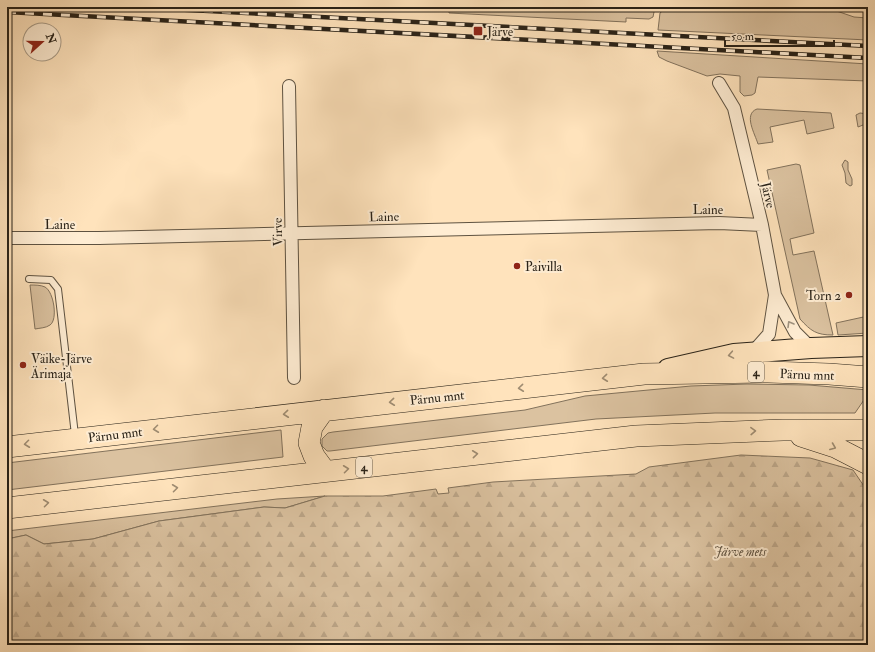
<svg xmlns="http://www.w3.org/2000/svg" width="875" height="652" viewBox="0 0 875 652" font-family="'IM FELL Double Pica',serif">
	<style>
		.grass { fill: #dbc2a0; stroke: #82725c }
		.forest { fill: url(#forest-firs); stroke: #82725c }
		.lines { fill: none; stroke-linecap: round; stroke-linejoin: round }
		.service-casing { stroke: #5e5241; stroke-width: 8 }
		.minor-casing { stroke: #5e5241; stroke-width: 14 }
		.primary-casing { stroke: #292218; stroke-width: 22 }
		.trunk-casing { stroke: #292218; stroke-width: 22 }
		.service { stroke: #ffedd3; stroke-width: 6 }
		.minor { stroke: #ffedd3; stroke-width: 12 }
		.primary { stroke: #ffe3bc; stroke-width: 20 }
		.trunk { stroke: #ffe3bc; stroke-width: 21 }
		.rail-casing { stroke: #292218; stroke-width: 4.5 }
		.rail { stroke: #ffedd3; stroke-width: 3; stroke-dasharray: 9; stroke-linecap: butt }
		.oneway { stroke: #9f927f }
		.oneway2 { stroke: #9f8c72 }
		.poi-dot { fill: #8f2418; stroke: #ffedd3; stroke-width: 1.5 }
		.labels { text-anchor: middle; stroke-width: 4; stroke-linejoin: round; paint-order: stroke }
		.shield { fill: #ffedd3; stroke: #695f50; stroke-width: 1 }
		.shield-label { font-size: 12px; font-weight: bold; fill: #292218 }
		.poi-label { font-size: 13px; fill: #292218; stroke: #ffedd3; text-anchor: start }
		.street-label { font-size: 13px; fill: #292218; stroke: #ffedd3 }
		.park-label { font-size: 13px; font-style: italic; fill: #5e5241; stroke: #ffedd3 }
	</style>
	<defs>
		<pattern id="forest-firs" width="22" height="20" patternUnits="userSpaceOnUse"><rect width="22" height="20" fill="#dbc2a0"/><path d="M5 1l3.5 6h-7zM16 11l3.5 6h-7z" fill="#bca689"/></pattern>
	</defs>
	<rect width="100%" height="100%" fill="#ffe3bc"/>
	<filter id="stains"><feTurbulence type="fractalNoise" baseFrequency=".005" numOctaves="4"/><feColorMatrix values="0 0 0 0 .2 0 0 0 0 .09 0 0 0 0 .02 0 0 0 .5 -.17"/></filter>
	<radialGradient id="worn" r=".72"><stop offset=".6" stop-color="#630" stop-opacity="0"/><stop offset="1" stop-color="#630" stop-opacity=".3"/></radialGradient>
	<path class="grass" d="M392 7H655L653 17 649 19 626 18V22L449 13V10Z
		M667 7H825L854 17 868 18V40L658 30 660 13Z
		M657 51 868 64V81L758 77 755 93 752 95 744 96 740 92V76L720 74 707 76 667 61 659 57Z
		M757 109 831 113 834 128 807 134 804 120 770 127 773 142 758 144C755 134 743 114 757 109Z
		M860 113 868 114V123L858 127 856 115Z
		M845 160 848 162V170L852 179V185L850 186 846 183 845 173 842 165Z
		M796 164 800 165 814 233 790 239 793 255 814 251 833 335C816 335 811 331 800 319L767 170Z
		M30 285C35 285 41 285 45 287 54 292 58 320 50 325 46 328 40 328 35 329Z
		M868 316V333L838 335 836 323Z
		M747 384 809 385 868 390V394L855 413H715L596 419 330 451H327L322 446V439L328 433 333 432 525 410 585 396 691 386Z
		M281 430 283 457 7 490V463Z
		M325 496 285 508 264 507 159 521 93 539 44 544 26 535 7 539V531L277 499Z"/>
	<path class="forest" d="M741 455 810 458 853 470 868 492V645H7V539L26 535 44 544 93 539 159 521 264 507 285 508 325 496H383L436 489 438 494 449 493 448 488 493 482 636 474 649 467Z"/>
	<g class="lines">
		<defs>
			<path id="service" d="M29 279 51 280 58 289 75 435"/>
			<path id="minor" d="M719 83 734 108 762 225 775 295 795 332 811 348
				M289 86 294 378
				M7 238H99L719 223 762 225
				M753 352 769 334 775 295"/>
			<path id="primary" d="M668 369 734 354 811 348 868 346"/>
			<path id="trunk" d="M324 410 312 427 309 443 314 456 325 471
				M801 436 835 447 868 464
				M7 447 644 374 768 372 829 374 868 377
				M7 508 636 436 783 430H868"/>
		</defs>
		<use href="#service" class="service-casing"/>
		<use href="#minor" class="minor-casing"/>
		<use href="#primary" class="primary-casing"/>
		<use href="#trunk" class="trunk-casing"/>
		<use href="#service" class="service"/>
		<use href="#minor" class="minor"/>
		<use href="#primary" class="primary"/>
		<use href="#trunk" class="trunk"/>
		<defs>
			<path id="rail" d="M132 7 868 46
				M7 12 868 58"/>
		</defs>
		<use href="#rail" class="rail-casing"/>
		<use href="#rail" class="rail"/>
	</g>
	<defs><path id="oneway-chevron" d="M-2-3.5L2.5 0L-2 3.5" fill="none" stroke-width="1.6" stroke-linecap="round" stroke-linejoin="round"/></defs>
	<use class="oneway" href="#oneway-chevron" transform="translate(790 324) rotate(-121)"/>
	<g class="oneway2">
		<use href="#oneway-chevron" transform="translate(731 355) rotate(170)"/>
		<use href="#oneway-chevron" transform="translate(605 378) rotate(174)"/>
		<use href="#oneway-chevron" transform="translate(521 388) rotate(174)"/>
		<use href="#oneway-chevron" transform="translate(392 402) rotate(174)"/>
		<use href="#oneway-chevron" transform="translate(286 414) rotate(174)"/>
		<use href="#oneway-chevron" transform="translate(156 429) rotate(173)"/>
		<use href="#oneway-chevron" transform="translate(753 431) rotate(-2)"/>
		<use href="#oneway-chevron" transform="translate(27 444) rotate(173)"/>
		<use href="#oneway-chevron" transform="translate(833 447) rotate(22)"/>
		<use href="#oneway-chevron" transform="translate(475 454) rotate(-6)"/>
		<use href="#oneway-chevron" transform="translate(346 469) rotate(-7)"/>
		<use href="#oneway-chevron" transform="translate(175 488) rotate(-7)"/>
		<use href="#oneway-chevron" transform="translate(46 503) rotate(-7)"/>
	</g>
	<g class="poi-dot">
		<rect x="473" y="26" width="10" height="10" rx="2"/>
		<circle cx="517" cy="266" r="4"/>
		<circle cx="849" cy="295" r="4"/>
		<circle cx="23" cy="365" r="4"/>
	</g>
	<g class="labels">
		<g class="shield">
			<rect x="748" y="362" width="16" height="20" rx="3"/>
			<rect x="356" y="457" width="16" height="20" rx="3"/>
		</g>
		<g class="shield-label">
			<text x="756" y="376">4</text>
			<text x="364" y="471">4</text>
		</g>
		<g class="poi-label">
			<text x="487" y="36">Järve</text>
			<text x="525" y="271">Paivilla</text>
			<text x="841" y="300" text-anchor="end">Torn 2</text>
			<text x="31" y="363">Väike-Järve<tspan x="31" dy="15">Ärimaja</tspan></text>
		</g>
		<g class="street-label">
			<text transform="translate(769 195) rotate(77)" y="5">Järve</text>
			<text x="708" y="214">Laine</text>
			<text transform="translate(384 216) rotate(-1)" y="5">Laine</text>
			<text x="60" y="229">Laine</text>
			<text transform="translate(277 232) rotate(-91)" y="5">Virve</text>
			<text transform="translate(807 374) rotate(2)" y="5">Pärnu mnt</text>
			<text transform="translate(437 397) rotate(-6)" y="5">Pärnu mnt</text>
			<text transform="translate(115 434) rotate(-7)" y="5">Pärnu mnt</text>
		</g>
		<g class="park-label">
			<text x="740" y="556">Järve mets</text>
		</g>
	</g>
	<rect width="875" height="652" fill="none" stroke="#ffe3bc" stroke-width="24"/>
	<rect x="8" y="8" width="859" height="636" fill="none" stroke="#292218" stroke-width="2"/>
	<rect x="12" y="12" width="851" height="628" fill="none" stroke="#292218"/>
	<g transform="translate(42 42) rotate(69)"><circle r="19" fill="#ffedd3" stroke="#a99c88"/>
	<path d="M0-3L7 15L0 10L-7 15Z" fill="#8f2418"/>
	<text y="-6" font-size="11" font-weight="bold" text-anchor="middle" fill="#292218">N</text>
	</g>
	<path d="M725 40v6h109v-6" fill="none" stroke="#292218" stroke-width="2"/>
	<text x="731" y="40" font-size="12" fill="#292218" stroke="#ffedd3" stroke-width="3" paint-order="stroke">50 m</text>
	<rect width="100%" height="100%" filter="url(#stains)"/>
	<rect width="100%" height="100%" fill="url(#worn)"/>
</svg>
